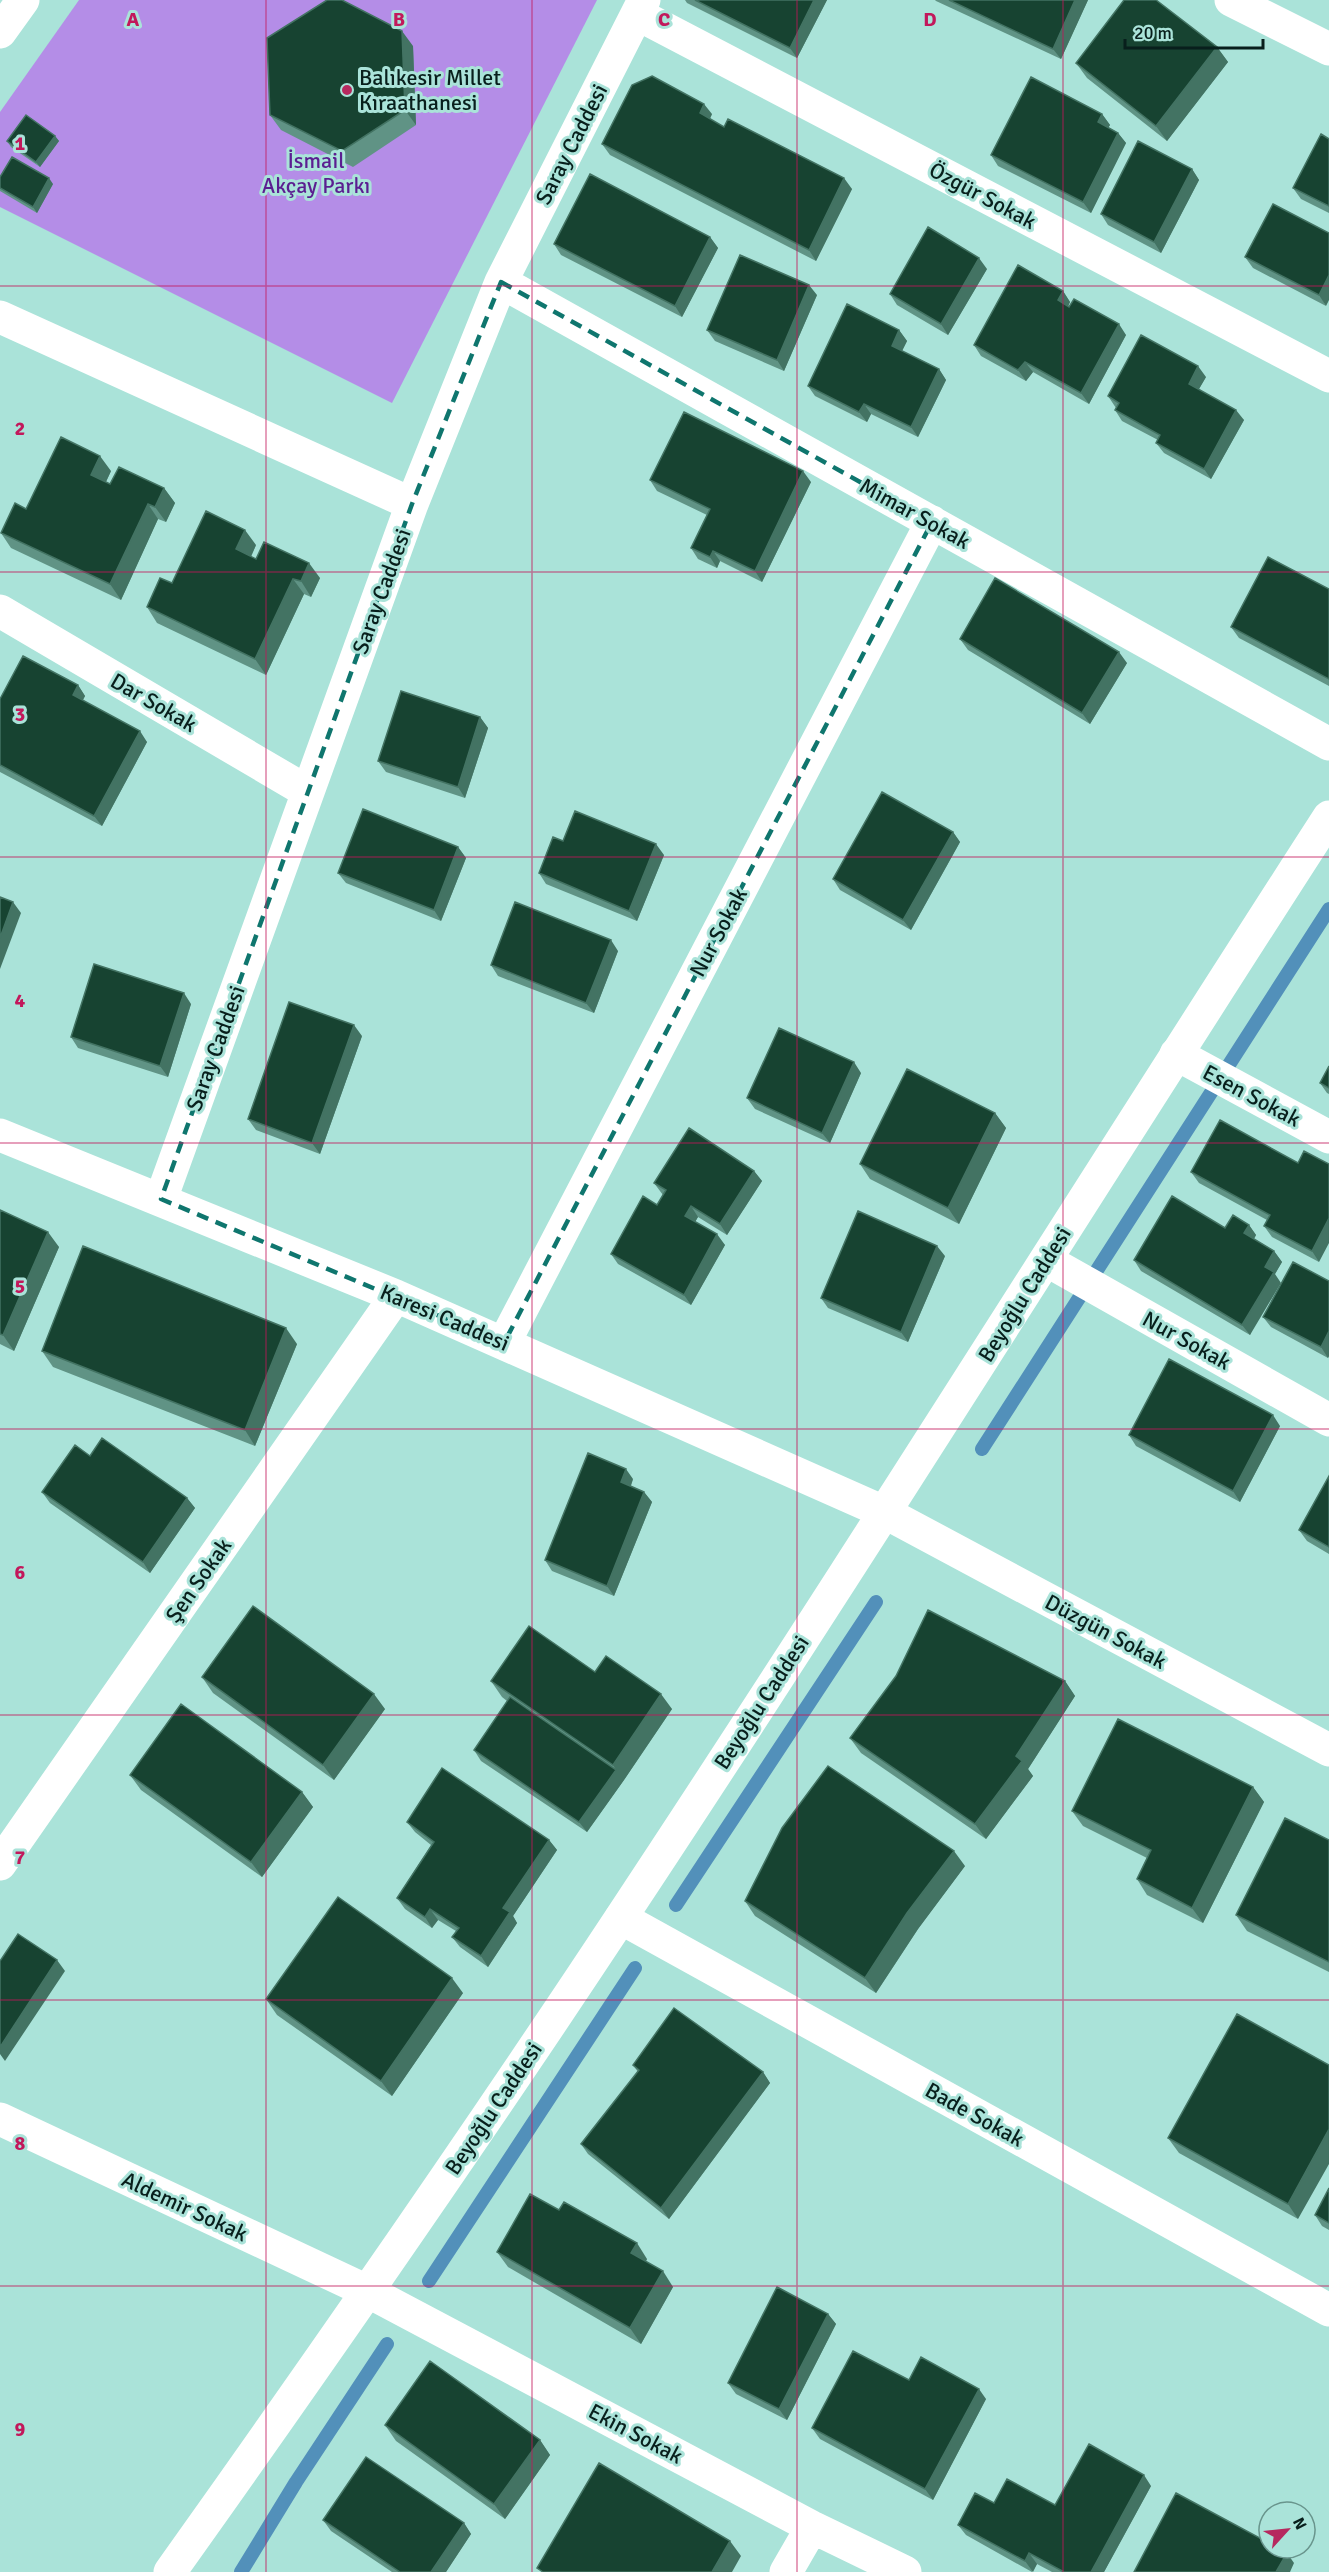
<svg xmlns="http://www.w3.org/2000/svg" width="1329" height="2572" viewBox="0 0 1329 2572" font-family="Signika,sans-serif">
	<style>
		.green { fill: #b48de7 }
		.lines { fill: none; stroke-linecap: round; stroke-linejoin: round }
		.stream { stroke: #5290ba; stroke-width: 14 }
		.minor { stroke: #fff; stroke-width: 33 }
		.major { stroke: #fff; stroke-width: 33 }
		.wall { fill: #609385 }
		.shaded-wall { fill: #437363 }
		.building { fill: #174331; stroke: #437363; stroke-width: 1.5 }
		.marked { fill: none; stroke: #0f766e; stroke-width: 4.5; stroke-dasharray: 12 8; stroke-linejoin: round }
		.grid { fill: none; stroke: #c2185b; stroke-width: 1.5; stroke-opacity: 0.55 }
		.poi-dot { fill: #b6295f; stroke: #aae3d9; stroke-width: 2 }
		.labels { text-anchor: middle; stroke-width: 6; stroke-linejoin: round; paint-order: stroke }
		.poi-label { font-size: 22px; fill: #081f1c; stroke: #aae3d9; text-anchor: start }
		.street-label { font-size: 22px; fill: #081f1c; stroke: #aae3d9 }
		.park-label { font-size: 22px; fill: #5b1e91; stroke: #aae3d9 }
		.grid-label { font-size: 20px; text-anchor: middle; font-weight: bold; fill: #c2185b; stroke: #aae3d9; stroke-width: 6; stroke-linejoin: round; paint-order: stroke }
	</style>
	<rect width="100%" height="100%" fill="#aae3d9"/>
	<path class="green" d="M79 0H597L392 403 0 207V112Z"/>
	<g class="lines">
		<path class="stream" d="M982 1449 1329 909
			M676 1905 876 1602
			M429 2281 635 1968
			M241 2572 296 2482 387 2344"/>
		<path class="minor" d="M1231 0 1329 49
			M637 14 1329 376
			M0 32 23 0
			M501 282 1329 744
			M0 317 412 504
			M0 611 308 792
			M1176 1054 1329 1137
			M0 1135 396 1296 884 1512 1329 1750
			M161 1199 412 504 501 282 644 0
			M1046 1260 1329 1420
			M504 1343 932 522
			M0 1864 396 1296
			M621 1918 1329 2310
			M0 2119 369 2292 812 2527 905 2572
			M786 2572 812 2527"/>
		<path class="major" d="M170 2572C323 2357 474 2140 620 1919 861 1555 1092 1184 1329 817"/>
	</g>
	<path class="wall" d="M685 0H827L797 58 687 3Z
		M935 0H1088L1061 59 936 1Z
		M413 46 416 125 353 167 281 130 270 115Z
		M1217 47 1228 62 1167 141 1087 78 1076 63Z
		M712 114 710 119 724 127 852 189 816 261 610 155 602 144Z
		M1102 114 1110 125 1108 127 1118 133 1126 143 1091 213 998 166 991 155Z
		M55 136 59 141 40 167 11 147 7 141Z
		M1329 139V213L1301 199 1293 188Z
		M1192 169 1199 180 1161 253 1108 225 1101 214Z
		M0 177 53 184 37 213 0 191Z
		M1273 204 1326 306 1253 268 1245 257Z
		M710 237 718 248 682 317 561 255 554 244Z
		M987 269 948 335 897 305 890 294Z
		M1063 291 1070 302 1068 306 1126 335 1089 404 1033 372 1026 381 981 356 974 345Z
		M817 295 784 371 715 341 707 330Z
		M899 330 907 341 902 351 939 369 946 380 918 437 871 414 867 422 815 396 808 386Z
		M1206 377 1199 389 1244 420 1211 479 1164 453 1156 443 1158 440 1122 421 1115 410 1116 408 1108 396Z
		M111 471 106 482 110 484 164 488 175 503 166 522 158 519 121 600 11 548 1 533 26 509Z
		M650 480 811 482 762 582 720 561 717 568 698 559 691 548 707 515 657 491Z
		M256 545 251 557 256 559 320 578 311 597 304 594 266 675 157 623 147 607 172 583Z
		M1329 589V686L1239 638 1231 627Z
		M960 639 1127 663 1090 724 968 650Z
		M78 685 85 696 83 700 147 742 102 826 0 772V699Z
		M480 717 488 728 465 798 386 772 378 761Z
		M953 832 960 842 911 930 840 890 833 879Z
		M563 841 664 855 637 921 546 884 539 873Z
		M458 847 466 858 441 921 346 883 338 873Z
		M618 951 594 1013 498 976 491 965Z
		M191 1004 168 1077 78 1048 71 1037Z
		M362 1036 320 1154 256 1130 248 1119Z
		M1329 1066V1094L1327 1093 1320 1083Z
		M861 1073 830 1143 755 1109 747 1098Z
		M995 1113 1006 1128 959 1224 870 1179 860 1164Z
		M1298 1163 1319 1262 1272 1237 1264 1226 1267 1220 1199 1183 1191 1172Z
		M754 1171 762 1181 727 1235 698 1217 695 1222 725 1245 691 1305 618 1264 611 1254 657 1205 663 1195 654 1183Z
		M0 1210 59 1247 14 1351 0 1344Z
		M1249 1225 1256 1235 1254 1239 1274 1251 1282 1262 1275 1274 1250 1335 1141 1271 1134 1260 1225 1228Z
		M945 1256 908 1342 828 1308 821 1298Z
		M1329 1281V1356L1328 1358 1271 1327 1263 1317Z
		M297 1344 255 1446 53 1367 42 1351Z
		M1280 1426 1240 1502 1136 1446 1129 1435Z
		M90 1456 187 1498 195 1508 150 1573 50 1503 42 1492Z
		M1329 1476V1554L1307 1541 1299 1530Z
		M633 1479 631 1486 644 1492 652 1502 614 1596 552 1571 545 1560Z
		M595 1672 672 1709 624 1780 587 1832 481 1761 474 1750 507 1701 502 1697 491 1681Z
		M202 1677 385 1709 334 1780 213 1693Z
		M1065 1681 1075 1696 1028 1769 1033 1776 986 1839 861 1753 850 1738Z
		M130 1775 302 1792 313 1807 262 1877 141 1790Z
		M1253 1787 1264 1802 1203 1923 1147 1895 1137 1879 1147 1858 1083 1826 1072 1811Z
		M407 1822 549 1840 557 1850 513 1916 517 1923 488 1967 460 1947 452 1937 456 1931 438 1920 432 1928 405 1909 397 1898 431 1845 415 1832Z
		M1329 1840V1972L1247 1931 1236 1915Z
		M965 1866 918 1929 876 1993 755 1916 745 1901Z
		M463 1993 392 2096 277 2015 266 1999Z
		M1237 2014 1298 2219 1179 2153 1168 2138Z
		M633 2065 763 2072 770 2083 669 2219 588 2154 581 2144 638 2072Z
		M1329 2188V2230L1322 2226 1315 2215Z
		M497 2252 647 2259 646 2261 673 2287 641 2344 508 2267Z
		M828 2314 836 2324 787 2420 736 2394 728 2383Z
		M909 2380 986 2399 933 2500 820 2439 812 2428Z
		M385 2425 540 2440 550 2455 505 2519 396 2441Z
		M1151 2486 1104 2572H1052L1037 2564 1032 2572 966 2535 958 2525 994 2503 1055 2505Z
		M323 2520 464 2523 471 2534 446 2572H392L331 2531Z"/>
	<path class="shaded-wall" d="M814 0H827L797 58 790 48Z
		M1075 0H1088L1061 59 1053 49Z
		M402 31 413 46 416 125 405 110Z
		M1217 47 1228 62 1167 141 1156 126Z
		M704 104 712 114 707 124 700 113Z
		M1102 114 1110 125 1106 132 1098 122Z
		M1118 133 1126 143 1091 213 1083 202Z
		M55 136 59 141 40 167 36 162Z
		M1192 169 1199 180 1161 253 1154 242Z
		M49 178 53 184 37 213 33 207Z
		M844 178 852 189 816 261 809 250Z
		M710 237 718 248 682 317 675 306Z
		M979 258 987 269 948 335 941 324Z
		M1329 275V300L1326 306 1319 295Z
		M809 285 817 295 784 371 777 360Z
		M1063 291 1070 302 1066 311 1058 300Z
		M1119 324 1126 335 1089 404 1081 393Z
		M899 330 907 341 899 357 892 346Z
		M1025 362 1033 372 1026 381 1018 370Z
		M1198 366 1206 377 1196 394 1189 384Z
		M939 369 946 380 918 437 911 427Z
		M864 404 871 414 867 422 859 412Z
		M1236 410 1244 420 1211 479 1204 469Z
		M100 456 111 471 102 490 91 475Z
		M803 471 811 482 762 582 755 571Z
		M164 488 175 503 166 522 155 507Z
		M148 504 158 519 121 600 110 584Z
		M245 530 256 545 247 565 236 549Z
		M713 551 720 561 717 568 710 557Z
		M309 563 320 578 311 597 301 581Z
		M293 579 304 594 266 675 255 659Z
		M1119 652 1127 663 1090 724 1082 713Z
		M78 685 85 696 80 705 73 695Z
		M480 717 488 728 465 798 458 787Z
		M140 731 147 742 102 826 94 816Z
		M953 832 960 842 911 930 903 920Z
		M656 844 664 855 637 921 629 911Z
		M458 847 466 858 441 921 434 910Z
		M13 902 21 913 0 969V938Z
		M611 940 618 951 594 1013 586 1003Z
		M184 993 191 1004 168 1077 160 1066Z
		M354 1025 362 1036 320 1154 312 1143Z
		M854 1062 861 1073 830 1143 822 1133Z
		M995 1113 1006 1128 959 1224 948 1208Z
		M754 1171 762 1181 727 1235 720 1224Z
		M691 1206 698 1217 692 1227 685 1216Z
		M1329 1218V1243L1319 1262 1312 1251Z
		M1249 1225 1256 1235 1251 1244 1244 1233Z
		M48 1232 59 1247 14 1351 3 1335Z
		M717 1234 725 1245 691 1305 684 1295Z
		M937 1246 945 1256 908 1342 901 1332Z
		M1274 1251 1282 1262 1275 1274 1281 1283 1250 1335 1242 1325 1265 1267Z
		M286 1328 297 1344 255 1446 245 1430Z
		M1329 1331V1356L1328 1358 1321 1347Z
		M1273 1415 1280 1426 1240 1502 1233 1491Z
		M626 1469 633 1479 628 1493 621 1482Z
		M644 1492 652 1502 614 1596 607 1586Z
		M187 1498 195 1508 150 1573 143 1562Z
		M1065 1681 1075 1696 1028 1769 1033 1776 986 1839 975 1824 1016 1756Z
		M374 1694 385 1709 334 1780 323 1765Z
		M661 1694 672 1709 624 1780 587 1832 579 1822 616 1770 613 1765Z
		M1253 1787 1264 1802 1203 1923 1192 1908Z
		M302 1792 313 1807 262 1877 251 1862Z
		M549 1840 557 1850 513 1916 517 1923 488 1967 481 1956 503 1908Z
		M954 1851 965 1866 918 1929 876 1993 865 1978 907 1913Z
		M430 1909 438 1920 432 1928 425 1917Z
		M57 1960 65 1971 5 2061 0 2054V2047Z
		M452 1978 463 1993 392 2096 381 2081Z
		M763 2072 770 2083 669 2219 661 2208Z
		M1329 2129V2164L1298 2219 1288 2204Z
		M637 2243 647 2259 642 2268 631 2253Z
		M663 2271 673 2287 641 2344 630 2328Z
		M828 2314 836 2324 787 2420 779 2409Z
		M979 2389 986 2399 933 2500 925 2489Z
		M540 2440 550 2455 505 2519 494 2504Z
		M1144 2475 1151 2486 1104 2572H1091Z
		M464 2523 471 2534 446 2572H431Z
		M730 2541 741 2556 732 2572H712Z
		M1029 2553 1037 2564 1033 2572 1025 2561Z
		M1287 2553 1294 2563 1290 2572H1276Z"/>
	<path class="building" d="M327 0H342L402 31 405 110 342 151 270 115 267 38Z
		M695 0H814L790 48Z
		M949 0H1075L1053 49Z
		M1124 0H1156L1217 47 1156 126 1076 63Z
		M652 76 704 104 700 113 724 127 728 119 844 178 809 250 602 144 632 85Z
		M1031 77 1102 114 1098 122 1118 133 1083 202 991 155Z
		M26 115 55 136 36 162 7 141Z
		M1321 134 1329 139V206L1293 188Z
		M1138 141 1192 169 1154 242 1101 214Z
		M12 157 49 178 33 207 0 188V177Z
		M590 174 710 237 675 306 554 244Z
		M1273 204 1329 233V275L1319 295 1245 257Z
		M928 227 979 258 941 324 890 294Z
		M740 255 809 285 777 360 707 330Z
		M1018 265 1063 291 1058 300 1069 307 1074 299 1119 324 1081 393 1025 362 1018 370 974 345Z
		M847 304 899 330 892 346 939 369 911 427 864 404 859 412 808 386Z
		M1141 335 1198 366 1189 384 1236 410 1204 469 1156 443 1160 435 1115 410 1119 403 1108 396Z
		M684 412 803 471 755 571 713 551 710 557 691 548 710 509 650 480Z
		M61 437 100 456 91 475 110 484 119 467 164 488 155 507 148 504 110 584 1 533 15 503 26 509Z
		M206 511 245 530 236 549 256 559 264 542 309 563 301 581 293 579 255 659 147 607 160 578 172 583Z
		M1268 557 1329 589V679L1231 627Z
		M995 578 1119 652 1082 713 960 639Z
		M23 656 78 685 73 695 140 731 94 816 0 765V699Z
		M401 691 480 717 458 787 378 761Z
		M882 792 953 832 903 920 833 879Z
		M363 809 458 847 434 910 338 873Z
		M575 811 656 844 629 911 539 873 553 837 563 841Z
		M0 897 13 902 0 938Z
		M515 902 611 940 586 1003 491 965Z
		M94 964 184 993 160 1066 71 1037Z
		M289 1002 354 1025 312 1143 248 1119Z
		M779 1028 854 1062 822 1133 747 1098Z
		M1329 1066V1088L1320 1083Z
		M907 1069 995 1113 948 1208 860 1164Z
		M1220 1120 1298 1163 1304 1151 1329 1164V1218L1312 1251 1264 1226 1270 1215 1191 1172Z
		M689 1128 754 1171 720 1224 691 1206 685 1216 717 1234 684 1295 611 1254 643 1196 657 1205 666 1190 654 1183Z
		M1172 1196 1225 1228 1233 1215 1249 1225 1244 1233 1274 1251 1265 1267 1274 1272 1242 1325 1134 1260Z
		M0 1210 48 1232 3 1335 0 1334Z
		M858 1211 937 1246 901 1332 821 1298Z
		M83 1246 286 1328 245 1430 42 1351Z
		M1293 1262 1329 1281V1331L1321 1347 1263 1317Z
		M1169 1359 1273 1415 1233 1491 1129 1435Z
		M102 1438 187 1498 143 1562 42 1492 75 1445 90 1456Z
		M588 1453 626 1469 621 1482 644 1492 607 1586 545 1560Z
		M1329 1476V1547L1299 1530Z
		M253 1606 374 1694 323 1765 202 1677Z
		M928 1610 1065 1681 1016 1756 1022 1761 975 1824 850 1738 896 1676Z
		M529 1626 595 1672 606 1656 661 1694 613 1765 491 1681Z
		M510 1697 616 1770 579 1822 474 1750Z
		M181 1704 302 1792 251 1862 130 1775Z
		M1118 1719 1253 1787 1192 1908 1137 1879 1151 1850 1072 1811Z
		M828 1766 954 1851 907 1913 865 1978 745 1901 782 1828Z
		M442 1768 549 1840 503 1908 510 1912 481 1956 452 1937 459 1928 430 1909 425 1917 397 1898 434 1842 407 1822Z
		M1285 1818 1329 1840V1962L1236 1915Z
		M338 1897 452 1978 381 2081 266 1999Z
		M18 1934 57 1960 0 2047V1961Z
		M674 2008 763 2072 661 2208 581 2144 639 2070 633 2065Z
		M1237 2014 1329 2065V2129L1288 2204 1168 2138Z
		M1329 2188V2223L1315 2215Z
		M530 2194 559 2210 564 2202 637 2243 631 2253 663 2271 630 2328 497 2252Z
		M777 2287 828 2314 779 2409 728 2383Z
		M853 2351 909 2380 921 2357 979 2389 925 2489 812 2428Z
		M430 2361 540 2440 494 2504 385 2425Z
		M1089 2444 1144 2475 1091 2572H1064L1029 2553 1025 2561 958 2525 975 2493 994 2503 1007 2479 1055 2505Z
		M366 2457 464 2523 431 2572H400L323 2520Z
		M599 2463 730 2541 712 2572H543L537 2568Z
		M1176 2493 1269 2543V2548H1278L1287 2553 1276 2572H1134Z"/>
	<path class="marked" d="M501 282 932 522 504 1343 161 1199 412 504Z"/>
	<path class="grid" d="M266 0V2572M532 0V2572M797 0V2572M1063 0V2572M0 286H1329M0 572H1329M0 857H1329M0 1143H1329M0 1429H1329M0 1715H1329M0 2000H1329M0 2286H1329"/>
	<circle class="poi-dot" cx="347" cy="90" r="6"/>
	<g class="labels">
		<g class="poi-label">
			<text x="359" y="85">Balıkesir Millet<tspan x="359" dy="25">Kıraathanesi</tspan></text>
		</g>
		<g class="street-label">
			<text transform="translate(571 144) rotate(-63)" y="8">Saray Caddesi</text>
			<text transform="translate(983 195) rotate(28)" y="8">Özgür Sokak</text>
			<text transform="translate(915 513) rotate(29)" y="8">Mimar Sokak</text>
			<text transform="translate(381 591) rotate(-70)" y="8">Saray Caddesi</text>
			<text transform="translate(154 702) rotate(30)" y="8">Dar Sokak</text>
			<text transform="translate(718 932) rotate(-62)" y="8">Nur Sokak</text>
			<text transform="translate(215 1048) rotate(-70)" y="8">Saray Caddesi</text>
			<text transform="translate(1252 1095) rotate(28)" y="8">Esen Sokak</text>
			<text transform="translate(1024 1294) rotate(-58)" y="8">Beyoğlu Caddesi</text>
			<text transform="translate(445 1317) rotate(23)" y="8">Karesi Caddesi</text>
			<text transform="translate(1187 1340) rotate(29)" y="8">Nur Sokak</text>
			<text transform="translate(198 1580) rotate(-55)" y="8">Şen Sokak</text>
			<text transform="translate(1106 1631) rotate(28)" y="8">Düzgün Sokak</text>
			<text transform="translate(761 1702) rotate(-57)" y="8">Beyoğlu Caddesi</text>
			<text transform="translate(493 2108) rotate(-56)" y="8">Beyoğlu Caddesi</text>
			<text transform="translate(975 2114) rotate(29)" y="8">Bade Sokak</text>
			<text transform="translate(185 2206) rotate(25)" y="8">Aldemir Sokak</text>
			<text transform="translate(636 2433) rotate(28)" y="8">Ekin Sokak</text>
		</g>
		<g class="park-label">
			<text x="316" y="168">İsmail<tspan x="316" dy="25">Akçay Parkı</tspan></text>
		</g>
	</g>
	<g class="grid-label">
		<text x="133" y="26">A</text>
		<text x="399" y="26">B</text>
		<text x="664" y="26">C</text>
		<text x="930" y="26">D</text>
		<text x="20" y="150">1</text>
		<text x="20" y="435">2</text>
		<text x="20" y="721">3</text>
		<text x="20" y="1007">4</text>
		<text x="20" y="1293">5</text>
		<text x="20" y="1579">6</text>
		<text x="20" y="1864">7</text>
		<text x="20" y="2150">8</text>
		<text x="20" y="2436">9</text>
	</g>
	<g transform="translate(1287 2530) rotate(63)"><circle r="28" fill="#aae3d9" stroke="#69958d" stroke-width="1.5"/>
	<path d="M0-4.5L10 22L0 15L-10 22Z" fill="#b6295f"/>
	<text y="-9" font-size="16" font-weight="bold" text-anchor="middle" fill="#081f1c">N</text>
	</g>
	<path d="M1125 39v9h138v-9" fill="none" stroke="#081f1c" stroke-width="3"/>
	<text x="1134" y="39" font-size="18" fill="#081f1c" stroke="#aae3d9" stroke-width="4.5" paint-order="stroke">20 m</text>
</svg>
